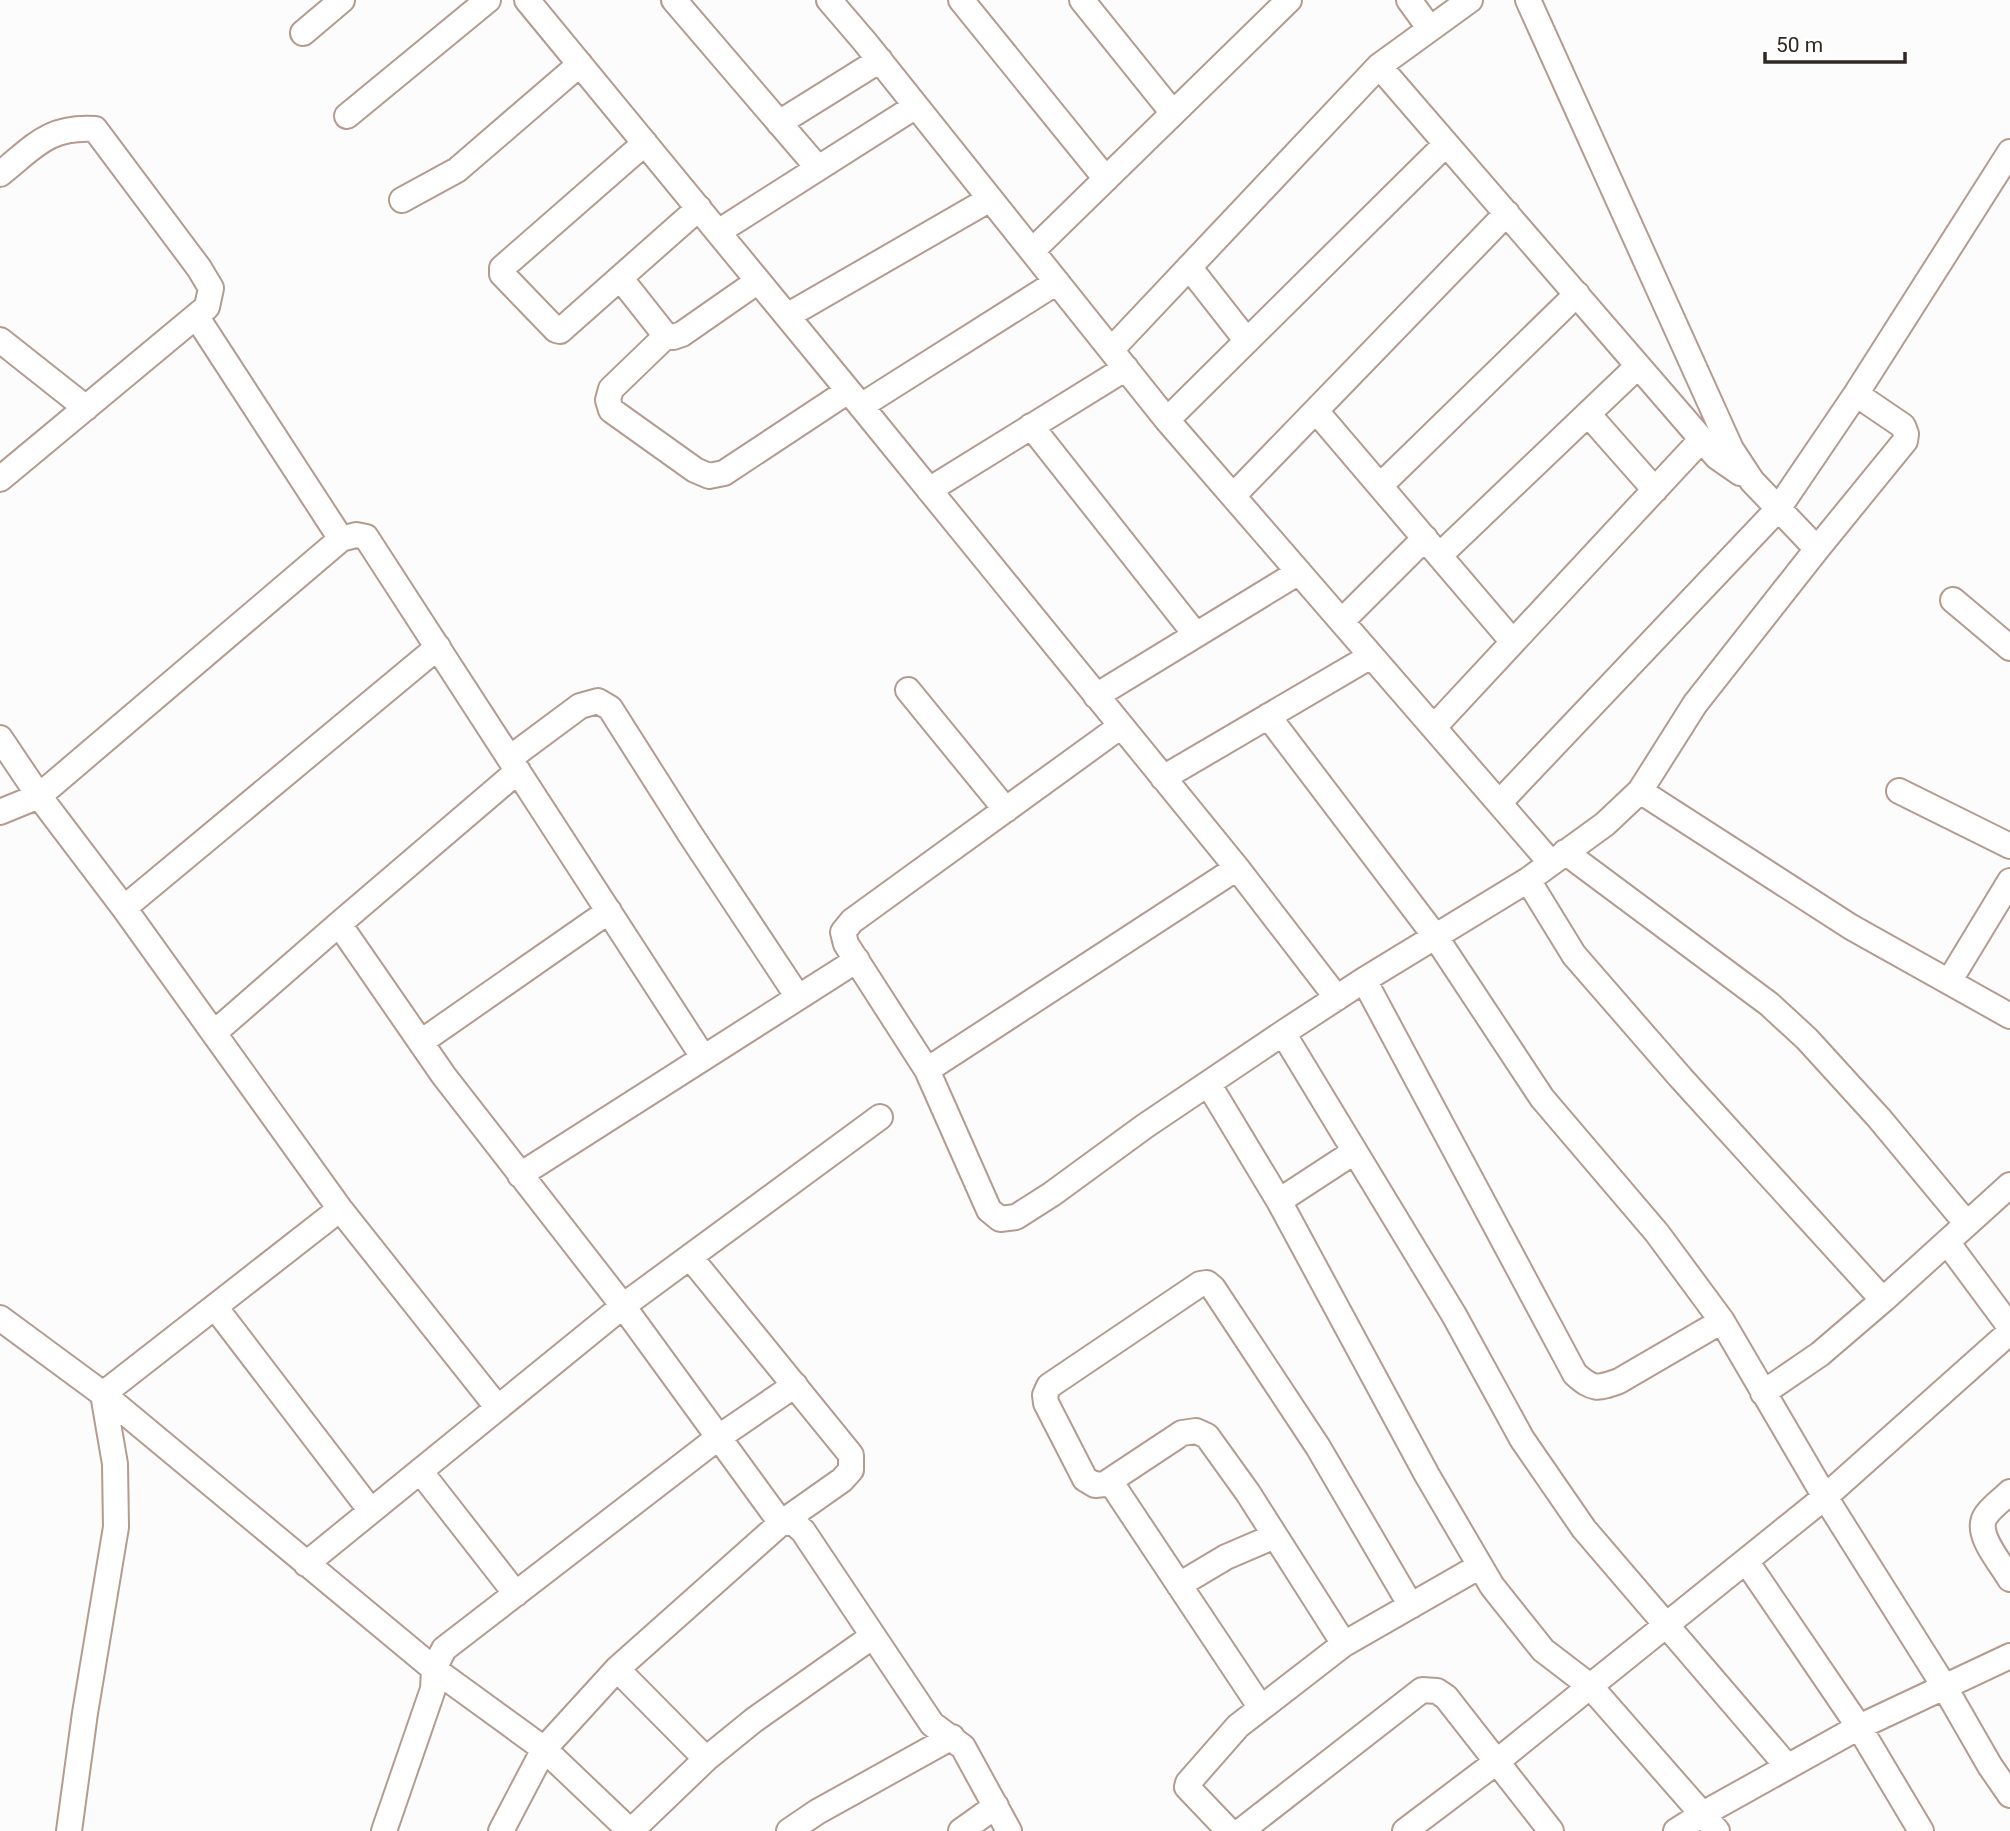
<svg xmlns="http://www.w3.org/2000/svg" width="2010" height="1831" viewBox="0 0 2010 1831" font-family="Roboto,sans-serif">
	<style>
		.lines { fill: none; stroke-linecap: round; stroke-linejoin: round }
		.minor-casing { stroke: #b59b8e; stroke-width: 28 }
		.minor { stroke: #fff; stroke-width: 24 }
	</style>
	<rect width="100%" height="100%" fill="#fcfcfc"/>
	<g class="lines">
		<defs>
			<path id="minor" d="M527 0 861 406 1237 868 1337 998
				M674 0 818 168
				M829 0 865 42 1167 420 1551 863
				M961 0 1106 179
				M1082 0 1173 113
				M1409 0 1430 29
				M1528 0 1731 449 1752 481 1817 549
				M303 33 342 0
				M1379 66 1717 457 1740 473
				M347 116 488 0
				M779 123 880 60
				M645 143 502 268V274L556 330 560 331 699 208
				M0 174C34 147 48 126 95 129L199 268 211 288 207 307 0 479
				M402 200 457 170 580 64
				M718 232 916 106
				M1032 251 1289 0
				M1189 267 1247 341
				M621 279 666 336
				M758 281 682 334 673 337 666 336 611 389 608 400 611 410 695 470 709 476 724 473 848 391
				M196 316 341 539
				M787 316 990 199
				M0 340 86 408
				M1111 350 1379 66 1470 0
				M861 406 1057 282
				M1316 411 1513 642
				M1588 414 1655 490
				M1167 420 1446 144
				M1031 426 1196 635
				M1380 486 1577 294
				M929 490 1126 368
				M1233 496 1507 213
				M1440 555 1638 366
				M1953 600 2010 648
				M1342 621 1425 538
				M908 690 1006 810
				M1096 696 1299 572
				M1268 716 1435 936 1542 1098 1657 1233 1722 1321 1825 1497 1944 1686 1990 1766 2010 1795
				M1121 726 852 921 843 932 846 944 927 1070 989 1210 1000 1219 1016 1217 1052 1194 1145 1126 1283 1033 1364 980 1528 880 1605 824 1640 791 1695 704 1817 549 1905 441 1906 434 1903 426 1856 394
				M1434 727 1702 439
				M0 738 39 796 124 908 340 1209 498 1408
				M510 758 580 706 598 701 610 708 690 834 798 997
				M1163 778 1371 656
				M1640 791 1851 927 2010 1016
				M1899 791 2010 846
				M1499 803 1778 509 1856 394 2010 152
				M0 812 39 796 341 539 356 535 366 537 703 1057
				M1565 852 1769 1004 1807 1039 1879 1118 1967 1224
				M1528 880 1574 955 1681 1078 1883 1300
				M124 908 438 647
				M339 924 444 1076 623 1306 781 1523
				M1364 980 1575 1374C1593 1390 1597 1389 1619 1381L1722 1321
				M1950 980 2010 881
				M214 1033 339 924 518 771
				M1283 1033 1454 1315 1522 1439 1584 1529 1787 1766
				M421 1042 609 911
				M927 1070 1237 868
				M1209 1085 1279 1201 1427 1475 1492 1586 1543 1650 1590 1686 1717 1831
				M520 1175 857 960
				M1279 1201 1354 1152
				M1947 1242 2010 1327
				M215 1307 371 1511
				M0 1318 103 1394 434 1669 544 1749 630 1831
				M1763 1393 1820 1354 1883 1300 2010 1185
				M420 1471 516 1594
				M1110 1481 1261 1708
				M2010 1492C2002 1500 1990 1508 1985 1517 1975 1535 2001 1563 2010 1579
				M781 1523H794L803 1531 932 1724 963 1747 1009 1831
				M1746 1561 1859 1727 1921 1831
				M306 1564 623 1306 880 1117
				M1179 1585 1226 1557 1275 1536
				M1344 1644 1248 1493 1207 1436 1196 1431 1182 1433 1105 1484 1095 1485 1085 1479 1046 1403 1045 1395 1049 1386 1200 1284 1207 1283 1213 1288 1318 1447 1411 1606
				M617 1669 706 1759
				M69 1831 85 1713 116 1527 115 1464 103 1394 340 1209
				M384 1831 433 1689 434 1669 444 1649 719 1437 795 1385
				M501 1831 544 1749 617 1669 781 1523 842 1480 851 1470V1455L690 1257
				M631 1831 706 1759 754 1720 873 1636
				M789 1831 817 1812 952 1737
				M961 1831 996 1806
				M1229 1831 1187 1787 1188 1783 1238 1726 1344 1644 1480 1566
				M1241 1831 1422 1690 1437 1691 1446 1697 1551 1831
				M1405 1831 1495 1763 1825 1497 2010 1332
				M1676 1831 1701 1815 1859 1727 2010 1656"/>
		</defs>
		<use href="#minor" class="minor-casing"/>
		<use href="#minor" class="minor"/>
	</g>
	<path d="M1765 52v10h140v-10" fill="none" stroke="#322823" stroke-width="3.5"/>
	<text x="1776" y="52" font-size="21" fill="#322823" stroke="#ffffff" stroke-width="5" paint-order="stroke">50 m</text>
</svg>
